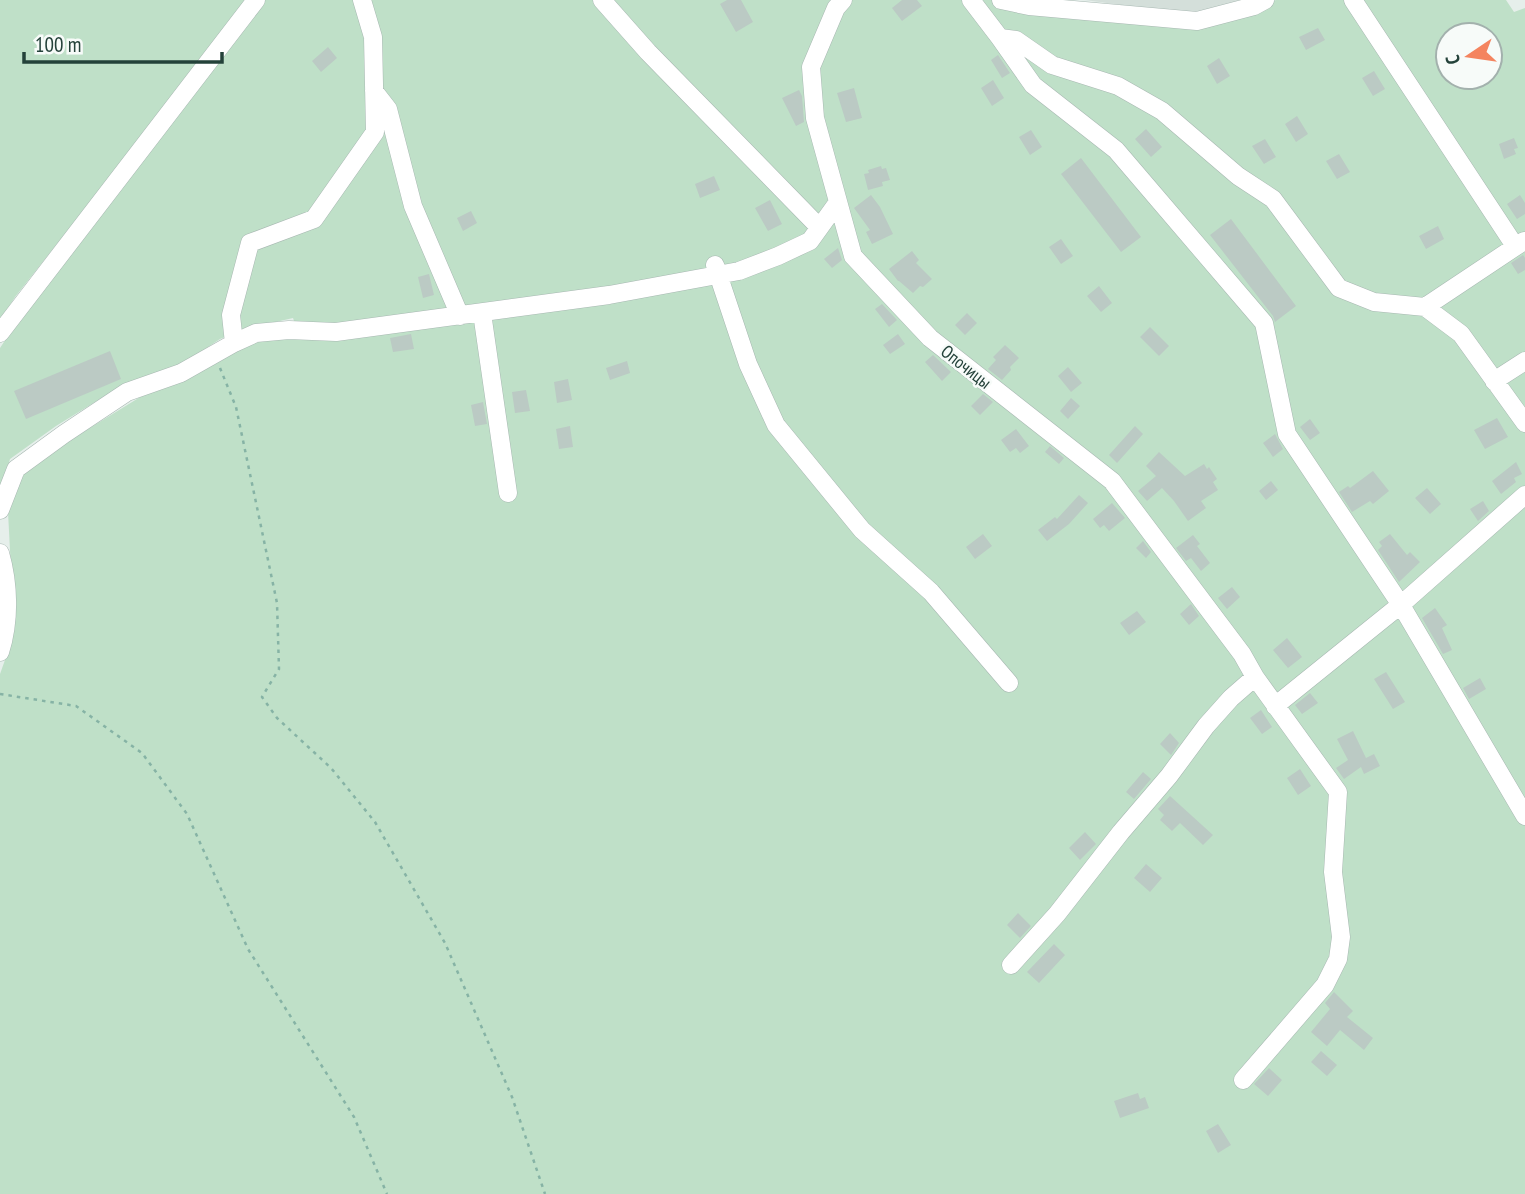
<svg xmlns="http://www.w3.org/2000/svg" width="1525" height="1194" viewBox="0 0 1525 1194" font-family="'PT Sans Narrow',sans-serif">
	<style>
		.built { fill: #d4dfda }
		.green { fill: #bfe0c8; fill-rule: evenodd }
		.building { fill: #bbcac4 }
		.lines { fill: none; stroke-linecap: round; stroke-linejoin: round }
		.minor-casing { stroke: #a8b8b2; stroke-width: 19 }
		.path { stroke: #86b3a5; stroke-width: 2.5; stroke-dasharray: 3.5 5; stroke-linecap: butt }
		.minor { stroke: #fff; stroke-width: 18 }
		.labels { text-anchor: middle; stroke-width: 5; stroke-linejoin: round; paint-order: stroke }
		.street-label { font-size: 18px; fill: #24423a; stroke: #f7fbf9 }
	</style>
	<rect width="100%" height="100%" fill="#e6efeb"/>
	<path class="built" d="M1085 0H1239L1207 14 1180 13Z"/>
	<path class="green" d="M0 0H1015L1198 28 1276 0H1506L1514 12 1525 8V1194H0V674L10 646 13 608 8 512 21 476 67 442 150 391 266 336H299L293 318 245 329 220 339 178 367 121 386 56 426 10 459 0 494V348L128 154 15 297 0 321ZM1448 35H1490V77H1448Z"/>
	<path class="building" d="M727 0H741L753 22 736 32 720 4Z
		M902 0H917L922 6 902 21 892 8Z
		M1318 28 1325 40 1306 50 1299 37Z
		M328 47 337 58 321 72 312 61Z
		M998 55 1010 73 1002 78 991 60Z
		M1219 58 1230 76 1217 84 1207 66Z
		M1374 71 1385 89 1373 96 1362 78Z
		M993 80 1004 98 992 106 981 88Z
		M854 88 862 118 846 122 837 93Z
		M799 90 802 96 804 122 796 126 782 98Z
		M1297 116 1308 134 1296 142 1285 124Z
		M1146 129 1162 147 1151 157 1135 139Z
		M1031 130 1042 147 1030 155 1019 137Z
		M1514 138 1518 148 1514 149 1516 154 1504 159 1499 144Z
		M1265 139 1276 157 1264 164 1252 146Z
		M1339 154 1350 172 1337 179 1326 161Z
		M1081 158 1141 237 1121 252 1061 174Z
		M881 166 882 169 886 168 890 180 882 182 883 186 868 190 864 174 869 173 868 170Z
		M714 176 720 190 700 198 695 184Z
		M871 195 880 207 893 234 872 244 866 232 870 230 854 208Z
		M1520 195 1525 203V214L1517 219 1507 204Z
		M770 200 782 224 768 231 755 208Z
		M471 211 477 223 463 231 457 218Z
		M1231 219 1296 306 1275 322 1273 316 1210 235Z
		M1438 226 1444 239 1426 249 1419 236Z
		M1061 239 1073 256 1061 264 1049 247Z
		M838 248 842 260 832 268 824 259Z
		M912 251 919 260 916 263 932 279 923 287 920 286 913 293 899 281H898L889 269Z
		M1523 255 1525 258V270L1518 274 1511 263Z
		M429 274 434 295 423 298 418 277Z
		M1099 286 1112 303 1101 312 1087 296Z
		M882 304 897 320 889 327 875 309Z
		M967 313 977 323 965 335 955 325Z
		M1150 327 1169 346 1159 356 1140 337Z
		M411 334 414 349 393 352 390 338Z
		M898 334 905 344 890 354 883 345Z
		M1005 345 1019 358 1010 367 1011 370 1002 380 988 369 996 360 993 357Z
		M110 351 121 379 26 419 14 391Z
		M933 355 951 372 942 381 925 362Z
		M627 361 630 373 610 380 606 368Z
		M1068 367 1082 383 1071 392 1058 376Z
		M568 379 572 400 557 403 554 382Z
		M526 390 530 411 515 413 512 392Z
		M983 394 993 402 980 415 971 406Z
		M1071 398 1080 406 1068 419 1060 411Z
		M483 402 487 424 475 426 471 405Z
		M1497 418 1508 437 1485 449 1474 430Z
		M1310 419 1320 433 1310 440 1300 427Z
		M570 426 573 447 559 449 556 429Z
		M1135 426 1143 434 1117 463 1109 455Z
		M1016 429 1029 446 1020 453 1016 448 1010 452 1001 440Z
		M1275 434 1283 449 1273 457 1263 443Z
		M1050 446 1064 458 1059 464 1045 452Z
		M1159 452 1185 476 1204 464 1207 469 1209 467 1217 479 1213 482 1218 490 1201 501 1206 508 1188 521 1174 501 1162 488 1147 501 1138 491 1156 476 1146 466Z
		M1516 462 1522 474 1514 478 1516 482 1501 494 1492 481Z
		M1373 471 1389 491 1373 504 1370 501 1352 512 1339 492 1348 486 1350 488Z
		M1271 481 1278 490 1266 500 1259 491Z
		M1427 488 1441 504 1430 514 1415 498Z
		M1079 495 1088 503 1069 524 1047 541 1038 530 1055 517 1057 519Z
		M1483 501 1489 511 1478 521 1470 509Z
		M1112 503 1125 518 1109 531 1104 525 1100 528 1093 519Z
		M983 534 992 546 975 559 966 547Z
		M1390 534 1407 555 1410 552 1420 562 1399 582 1378 550 1382 546 1379 542Z
		M1193 535 1200 544 1197 546 1210 563 1201 571 1191 558 1186 561 1176 548Z
		M1143 541 1151 552 1146 558 1136 548Z
		M1232 587 1240 597 1227 609 1218 598Z
		M1191 604 1199 616 1189 625 1180 614Z
		M1435 608 1447 625 1442 628 1452 650 1443 654 1422 618Z
		M1137 611 1146 622 1129 635 1120 623Z
		M1287 638 1302 657 1288 668 1273 650Z
		M1386 672 1405 702 1393 709 1374 679Z
		M1480 678 1486 689 1469 699 1463 688Z
		M1310 693 1318 703 1302 714 1295 705Z
		M1261 710 1272 727 1262 734 1250 718Z
		M1353 731 1366 758 1374 754 1380 766 1364 774 1361 767 1344 779 1336 768 1348 760 1337 739Z
		M1170 733 1179 743 1171 755 1160 744Z
		M1300 769 1311 786 1298 795 1287 778Z
		M1143 772 1151 779 1134 799 1126 792Z
		M1170 796 1213 835 1203 845 1180 823 1172 831 1160 820 1164 815 1158 809Z
		M1085 832 1096 844 1080 860 1069 848Z
		M1146 864 1162 878 1150 892 1134 878Z
		M1018 913 1031 926 1020 938 1007 925Z
		M1054 944 1065 955 1039 983 1027 972Z
		M1334 992 1353 1011 1347 1017 1373 1038 1364 1050 1340 1030 1327 1046 1311 1032 1330 1009 1325 1003Z
		M1321 1051 1337 1065 1327 1076 1311 1062Z
		M1269 1068 1282 1080 1268 1096 1254 1084Z
		M1138 1093 1140 1099 1145 1097 1149 1108 1120 1118 1114 1101Z
		M1218 1124 1231 1145 1218 1153 1206 1131Z"/>
	<g class="lines">
		<defs>
			<path id="minor" d="M602 0 648 52 819 227
				M843 0 836 8 811 67 815 118 853 256 930 338 1112 481 1242 654 1255 677 1338 792 1333 872 1341 937 1338 959 1325 985 1243 1080
				M971 0 1000 38 1033 85 1116 150 1264 323 1287 434 1401 605 1525 816
				M1001 0 1029 6 1197 21 1254 6 1265 0
				M1353 0 1515 246
				M1000 38 1016 40 1052 65 1118 86 1162 111 1238 176 1273 199 1339 288 1374 302 1425 307 1461 334 1525 423
				M374 91 388 109 413 206 460 316
				M715 265 748 364 776 425 862 530 931 592 1009 683
				M1425 307 1524 241
				M482 313 508 493
				M0 333 256 0
				M234 343 231 315 250 243 314 219 375 132 373 37 362 0
				M1494 381 1525 361
				M0 510 16 469 64 434 127 392 181 373 234 343 256 333 289 330 336 332 609 295 739 271 778 256 810 241 838 202
				M0 553C9 584 10 621 0 652
				M1275 706 1404 602 1525 495
				M1011 965 1057 914 1121 832 1169 776 1206 726 1231 698 1255 677"/>
		</defs>
		<use href="#minor" class="minor-casing"/>
		<path class="path" d="M220 368 236 407 277 603 279 669 262 697 277 718 331 768 375 822 445 943 512 1097 545 1194
			M0 694 76 706 142 753 187 814 248 949 354 1117 387 1194"/>
		<use href="#minor" class="minor"/>
	</g>
	<g class="labels">
		<g class="street-label">
			<text transform="translate(966 367) rotate(38)" y="6">Опочицы</text>
		</g>
	</g>
	<g transform="translate(1469 56) rotate(257)"><circle r="33" fill="#f7fbf9" stroke="#a3b1ad" stroke-width="2"/>
	<path d="M0-5L12 26L0 18L-12 26Z" fill="#f4845f"/>
	<text y="-10" font-size="19" font-weight="bold" text-anchor="middle" fill="#24423a">С</text>
	</g>
	<path d="M24 52v10h198v-10" fill="none" stroke="#24423a" stroke-width="3.5"/>
	<text x="35" y="52" font-size="21" fill="#24423a" stroke="#f7fbf9" stroke-width="5" paint-order="stroke">100 m</text>
</svg>
